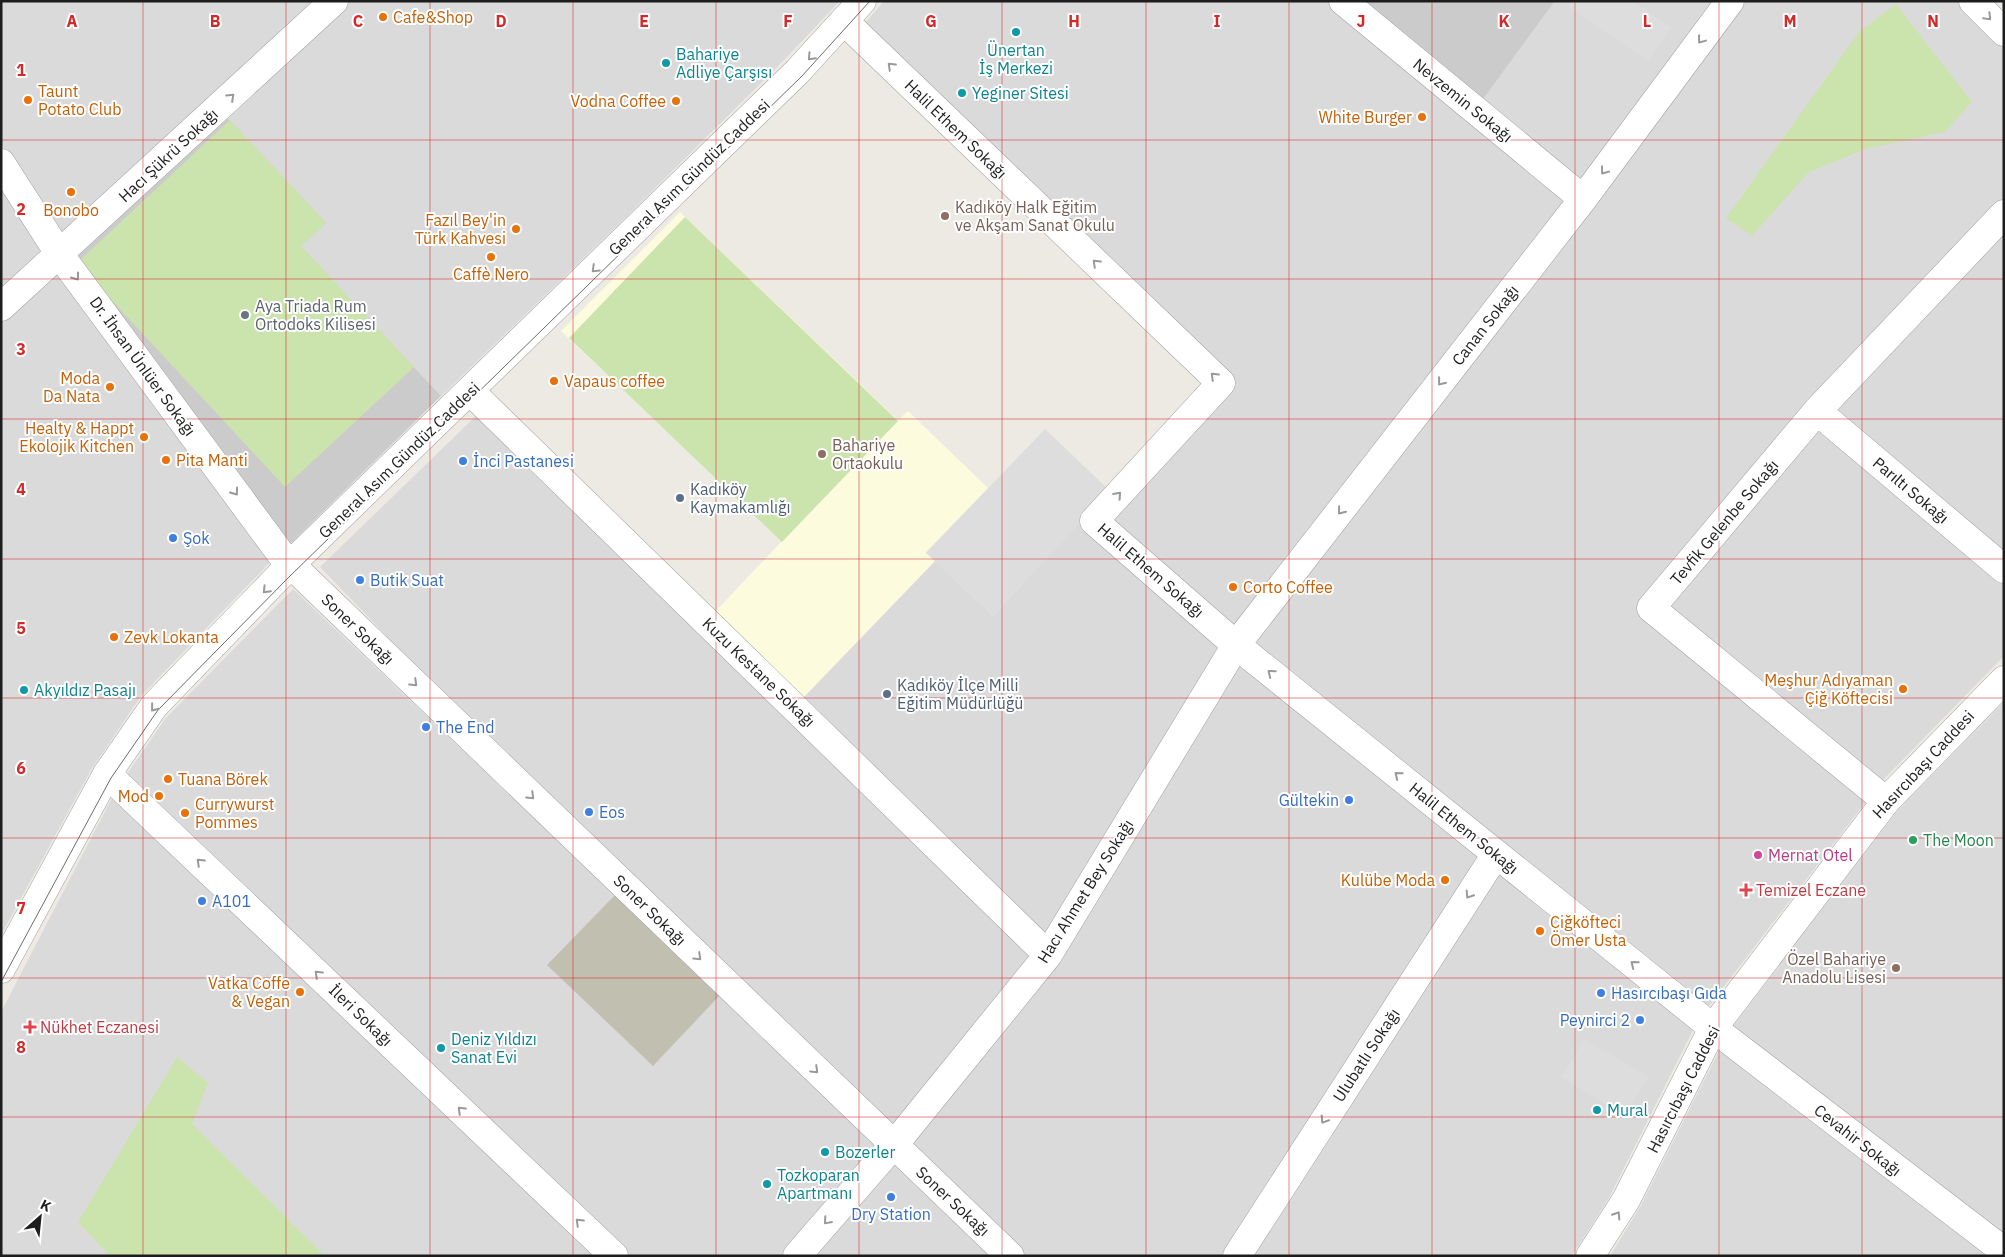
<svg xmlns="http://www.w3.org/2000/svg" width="2005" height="1257" viewBox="0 0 2005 1257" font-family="'IBM Plex Sans',sans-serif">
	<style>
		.residential { fill: #dbdada }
		.education { fill: #fcfbde }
		.religious { fill: #cbcbcb }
		.construction { fill: #c1c0b0 }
		.grass { fill: #cbe4ad }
		.parking { fill: #ddd }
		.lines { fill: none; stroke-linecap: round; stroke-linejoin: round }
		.minor-casing { stroke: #a1a1a1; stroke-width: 29 }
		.tertiary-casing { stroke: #a1a1a1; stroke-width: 29 }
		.minor { stroke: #fff; stroke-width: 28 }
		.tertiary { stroke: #fff; stroke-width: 28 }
		.tram { stroke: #6b6b6b; stroke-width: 1 }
		.oneway { stroke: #999 }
		.grid { fill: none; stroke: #d62828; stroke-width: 1; stroke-opacity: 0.55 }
		.food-dot { fill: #e8710a; stroke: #fff; stroke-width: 2 }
		.culture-dot { fill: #0f9aa8; stroke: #fff; stroke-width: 2 }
		.education-dot { fill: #8d6e63; stroke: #fff; stroke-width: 2 }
		.worship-dot { fill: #6b7280; stroke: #fff; stroke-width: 2 }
		.shop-dot { fill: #3f7fe0; stroke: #fff; stroke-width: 2 }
		.service-dot { fill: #5c6f8a; stroke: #fff; stroke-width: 2 }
		.leisure-dot { fill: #2e9e5b; stroke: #fff; stroke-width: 2 }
		.hotel-dot { fill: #d1479c; stroke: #fff; stroke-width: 2 }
		.health-dot { fill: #e0444e; stroke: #fff; stroke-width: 2 }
		.labels { text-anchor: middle; stroke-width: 4; stroke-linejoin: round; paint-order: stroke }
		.food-label { font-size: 16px; fill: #c56008; stroke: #fff; text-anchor: start }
		.culture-label { font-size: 16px; fill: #0d838f; stroke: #fff; text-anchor: start }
		.street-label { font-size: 16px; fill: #1d1d1d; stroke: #fff }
		.education-label { font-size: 16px; fill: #785e54; stroke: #fff; text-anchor: start }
		.worship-label { font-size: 16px; fill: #5b616d; stroke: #fff; text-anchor: start }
		.shop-label { font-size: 16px; fill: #366cbe; stroke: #fff; text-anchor: start }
		.service-label { font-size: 16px; fill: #4e5e75; stroke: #fff; text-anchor: start }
		.leisure-label { font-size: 16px; fill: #27864d; stroke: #fff; text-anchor: start }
		.hotel-label { font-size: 16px; fill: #b23c85; stroke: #fff; text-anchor: start }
		.health-label { font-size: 16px; fill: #be3a42; stroke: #fff; text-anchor: start }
		.grid-label { font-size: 16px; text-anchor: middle; font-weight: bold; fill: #d62828; stroke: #fff; stroke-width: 4; stroke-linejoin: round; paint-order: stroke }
	</style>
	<rect width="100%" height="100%" fill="#edeae4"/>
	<path class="residential" d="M1 1H320L62 239 1 144Z
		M348 1H840L782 62 627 216 441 396 301 246 325 223 225 115Z
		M884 1H1328L1570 200 1235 631 1107 514 1230 381 858 31Z
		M1555 1H1718L1581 185 1481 102Z
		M1744 1H1959L2004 46V199L1809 406 1644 601 1868 799 1706 1010 1250 644 1595 201Z
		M1 182 48 254 1 295Z
		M2004 228V555L1832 411Z
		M58 270 273 559 141 696 91 770 1 935V320Z
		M479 413 1035 955 892 1132 497 750 320 567Z
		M1818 426 2004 582V656L1880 783 1665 607Z
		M1085 516 1223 647 1046 938 802 699 935 561 993 616Z
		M293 589 879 1146 783 1256H628L125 777 165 719Z
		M1238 661 1482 855 1226 1256H1024L907 1145Z
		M2004 702V1238L1731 1029 1897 811Z
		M114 794 600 1256H1V1012Z
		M1497 868 1695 1026 1609 1198 1572 1256H1248Z
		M1721 1047 1994 1256H1610L1640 1207Z
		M893 1159 995 1256H810Z"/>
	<path class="education" d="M680 212 898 420 908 411 988 488 926 552 935 561 802 699 712 615 782 541 561 331Z"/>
	<path class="religious" d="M1358 1H1555L1481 102Z
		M225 115 326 223 301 246 441 396 289 545 74 256Z"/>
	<path class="construction" d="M617 893 721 994 653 1066 547 965Z"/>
	<path class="grass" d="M1896 4 1972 102 1945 132 1866 149 1809 172 1752 236 1726 218 1859 32Z
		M230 120 326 223 301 246 414 367 285 487 77 263Z
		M685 217 898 421 782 542 569 338Z
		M177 1057 208 1083 192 1124 325 1256H110L78 1222Z"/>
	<path class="parking" d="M1571 1H1632L1671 27 1648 61 1568 7Z
		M1045 429 1110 491 993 616 926 553Z
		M1584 1039 1649 1077 1625 1116 1561 1077Z"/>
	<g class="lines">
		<defs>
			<path id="minor" d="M1343 1 1583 199
				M1973 1 2004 32
				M844 21 1221 383 1094 521 1236 645 1713 1028 2004 1251
				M1 163 60 255 283 557 1010 1256
				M1 307 334 1
				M470 391 1048 955
				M1817 411 2004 569
				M107 774 614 1256
				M1886 801 1651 608 1817 411 2004 214
				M797 1256 902 1135 1048 955 1236 645 1583 199 1730 1
				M1237 1256 1496 854"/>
			<path id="tertiary" d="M1 969 107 774 154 706 291 564 797 72 862 1
				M1590 1256 1626 1200 1713 1028 1886 801 2004 680"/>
		</defs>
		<use href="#minor" class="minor-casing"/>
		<use href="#tertiary" class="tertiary-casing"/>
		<use href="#minor" class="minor"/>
		<use href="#tertiary" class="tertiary"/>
		<path class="tram" d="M1 982 111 778 158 710 288 578 802 76 870 1"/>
	</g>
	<defs><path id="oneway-chevron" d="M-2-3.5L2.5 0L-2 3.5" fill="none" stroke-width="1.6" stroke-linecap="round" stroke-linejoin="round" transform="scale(1.25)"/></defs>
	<g class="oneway">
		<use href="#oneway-chevron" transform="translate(1988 17) rotate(45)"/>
		<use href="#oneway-chevron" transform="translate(1701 40) rotate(127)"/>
		<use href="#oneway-chevron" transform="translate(811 57) rotate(133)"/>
		<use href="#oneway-chevron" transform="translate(891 66) rotate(-136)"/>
		<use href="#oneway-chevron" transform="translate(231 97) rotate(-43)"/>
		<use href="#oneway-chevron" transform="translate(1604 171) rotate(127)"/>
		<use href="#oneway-chevron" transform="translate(1096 263) rotate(-136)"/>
		<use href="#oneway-chevron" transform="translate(595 269) rotate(136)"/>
		<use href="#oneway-chevron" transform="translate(76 277) rotate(54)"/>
		<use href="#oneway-chevron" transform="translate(1214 376) rotate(-136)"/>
		<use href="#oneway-chevron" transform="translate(1441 382) rotate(128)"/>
		<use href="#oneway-chevron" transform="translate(235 492) rotate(54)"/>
		<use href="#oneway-chevron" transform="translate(1118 495) rotate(-48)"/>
		<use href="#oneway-chevron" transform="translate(1341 511) rotate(128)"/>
		<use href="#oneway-chevron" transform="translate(266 590) rotate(134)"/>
		<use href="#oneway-chevron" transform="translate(1271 673) rotate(-141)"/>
		<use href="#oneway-chevron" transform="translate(414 683) rotate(44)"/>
		<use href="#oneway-chevron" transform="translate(154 708) rotate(129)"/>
		<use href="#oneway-chevron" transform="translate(1398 775) rotate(-141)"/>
		<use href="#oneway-chevron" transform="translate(531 796) rotate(44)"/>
		<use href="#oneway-chevron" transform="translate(200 862) rotate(-136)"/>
		<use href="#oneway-chevron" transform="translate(1469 895) rotate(123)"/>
		<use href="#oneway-chevron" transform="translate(698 957) rotate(44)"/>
		<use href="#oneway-chevron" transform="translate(1634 964) rotate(-141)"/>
		<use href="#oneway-chevron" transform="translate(318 974) rotate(-136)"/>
		<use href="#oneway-chevron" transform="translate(815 1070) rotate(44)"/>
		<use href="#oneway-chevron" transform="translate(461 1110) rotate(-136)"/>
		<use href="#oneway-chevron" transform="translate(1324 1120) rotate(123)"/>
		<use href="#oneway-chevron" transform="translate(1617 1215) rotate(-57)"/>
		<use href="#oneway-chevron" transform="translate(827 1221) rotate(131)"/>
		<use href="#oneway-chevron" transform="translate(579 1222) rotate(-136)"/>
	</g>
	<path class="grid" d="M143 1V1256M286 1V1256M430 1V1256M573 1V1256M716 1V1256M859 1V1256M1002 1V1256M1146 1V1256M1289 1V1256M1432 1V1256M1575 1V1256M1719 1V1256M1862 1V1256M1 140H2004M1 279H2004M1 419H2004M1 559H2004M1 698H2004M1 838H2004M1 978H2004M1 1117H2004"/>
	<g class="food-dot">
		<circle cx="383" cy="17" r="5"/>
		<circle cx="28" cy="100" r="5"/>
		<circle cx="676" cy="101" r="5"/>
		<circle cx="1422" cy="117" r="5"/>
		<circle cx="71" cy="192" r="5"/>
		<circle cx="516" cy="229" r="5"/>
		<circle cx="491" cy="257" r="5"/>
		<circle cx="554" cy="381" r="5"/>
		<circle cx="110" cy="387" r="5"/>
		<circle cx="144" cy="437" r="5"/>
		<circle cx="166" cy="460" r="5"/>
		<circle cx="1233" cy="587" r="5"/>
		<circle cx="114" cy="637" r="5"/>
		<circle cx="1903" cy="689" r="5"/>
		<circle cx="168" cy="779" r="5"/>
		<circle cx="159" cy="796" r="5"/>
		<circle cx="185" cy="813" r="5"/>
		<circle cx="1445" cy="880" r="5"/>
		<circle cx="1540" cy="931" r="5"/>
		<circle cx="300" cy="992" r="5"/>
	</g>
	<g class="culture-dot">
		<circle cx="1016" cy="32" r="5"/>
		<circle cx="666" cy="63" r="5"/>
		<circle cx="962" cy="93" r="5"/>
		<circle cx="24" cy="690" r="5"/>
		<circle cx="441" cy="1048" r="5"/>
		<circle cx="1597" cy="1110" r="5"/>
		<circle cx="825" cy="1152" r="5"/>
		<circle cx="767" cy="1184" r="5"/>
	</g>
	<g class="education-dot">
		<circle cx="945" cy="216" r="5"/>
		<circle cx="822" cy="454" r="5"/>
		<circle cx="1896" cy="968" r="5"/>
	</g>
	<circle class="worship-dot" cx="245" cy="315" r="5"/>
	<g class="shop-dot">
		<circle cx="463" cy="461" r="5"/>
		<circle cx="173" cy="538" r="5"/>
		<circle cx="360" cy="580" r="5"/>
		<circle cx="426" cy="727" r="5"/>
		<circle cx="1349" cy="800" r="5"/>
		<circle cx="589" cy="812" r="5"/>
		<circle cx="202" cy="901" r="5"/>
		<circle cx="1601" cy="993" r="5"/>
		<circle cx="1640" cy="1020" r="5"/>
		<circle cx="891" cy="1197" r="5"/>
	</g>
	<g class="service-dot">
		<circle cx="680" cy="498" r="5"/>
		<circle cx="887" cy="694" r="5"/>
	</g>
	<circle class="leisure-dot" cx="1913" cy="840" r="5"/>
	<circle class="hotel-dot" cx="1758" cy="855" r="5"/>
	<g class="health-dot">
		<path d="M1743.5 882.5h5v5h5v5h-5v5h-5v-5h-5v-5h5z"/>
		<path d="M27.5 1019.5h5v5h5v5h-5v5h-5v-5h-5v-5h5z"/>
	</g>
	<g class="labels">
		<g class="food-label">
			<text x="393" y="23">Cafe&amp;Shop</text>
			<text x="38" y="97">Taunt<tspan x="38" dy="18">Potato Club</tspan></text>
			<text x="666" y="107" text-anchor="end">Vodna Coffee</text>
			<text x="1412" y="123" text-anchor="end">White Burger</text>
			<text x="71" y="216" text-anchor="middle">Bonobo</text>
			<text x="506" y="226" text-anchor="end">Fazıl Bey'in<tspan x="506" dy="18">Türk Kahvesi</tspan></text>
			<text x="491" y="280" text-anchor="middle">Caffè Nero</text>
			<text x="100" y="384" text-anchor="end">Moda<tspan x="100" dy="18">Da Nata</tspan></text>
			<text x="564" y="387">Vapaus coffee</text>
			<text x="134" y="434" text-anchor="end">Healty &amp; Happt<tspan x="134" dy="18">Ekolojik Kitchen</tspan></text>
			<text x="176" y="466">Pita Manti</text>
			<text x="1243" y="593">Corto Coffee</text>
			<text x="124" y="643">Zevk Lokanta</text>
			<text x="1893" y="686" text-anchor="end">Meşhur Adıyaman<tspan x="1893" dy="18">Çiğ Köftecisi</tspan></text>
			<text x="178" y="785">Tuana Börek</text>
			<text x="149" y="802" text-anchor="end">Mod</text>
			<text x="195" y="810">Currywurst<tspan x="195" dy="18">Pommes</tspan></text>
			<text x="1435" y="886" text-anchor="end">Kulübe Moda</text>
			<text x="1550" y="928">Çiğköfteci<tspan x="1550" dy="18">Ömer Usta</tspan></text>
			<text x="290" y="989" text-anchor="end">Vatka Coffe<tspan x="290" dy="18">&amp; Vegan</tspan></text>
		</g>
		<g class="culture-label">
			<text x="1016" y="56" text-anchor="middle">Ünertan<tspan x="1016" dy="18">İş Merkezi</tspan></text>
			<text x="676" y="60">Bahariye<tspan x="676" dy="18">Adliye Çarşısı</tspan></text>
			<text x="972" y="99">Yeginer Sitesi</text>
			<text x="34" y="696">Akyıldız Pasajı</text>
			<text x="451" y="1045">Deniz Yıldızı<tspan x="451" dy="18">Sanat Evi</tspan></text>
			<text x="1607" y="1116">Mural</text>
			<text x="835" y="1158">Bozerler</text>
			<text x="777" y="1181">Tozkoparan<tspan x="777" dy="18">Apartmanı</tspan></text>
		</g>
		<g class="street-label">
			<text transform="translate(1463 100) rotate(39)" y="6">Nevzemin Sokağı</text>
			<text transform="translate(956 129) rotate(44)" y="6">Halil Ethem Sokağı</text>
			<text transform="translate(168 155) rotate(-43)" y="6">Hacı Şükrü Sokağı</text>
			<text transform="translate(689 177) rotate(-44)" y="6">General Asım Gündüz Caddesi</text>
			<text transform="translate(1485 325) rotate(-52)" y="6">Canan Sokağı</text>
			<text transform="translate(143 366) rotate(54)" y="6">Dr. İhsan Ünlüer Sokağı</text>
			<text transform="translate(399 460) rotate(-44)" y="6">General Asım Gündüz Caddesi</text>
			<text transform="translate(1911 490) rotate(40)" y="6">Parıltı Sokağı</text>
			<text transform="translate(1724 522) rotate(-50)" y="6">Tevfik Gelenbe Sokağı</text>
			<text transform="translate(1151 570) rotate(41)" y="6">Halil Ethem Sokağı</text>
			<text transform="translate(358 629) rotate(44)" y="6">Soner Sokağı</text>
			<text transform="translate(759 672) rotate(44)" y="6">Kuzu Kestane Sokağı</text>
			<text transform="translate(1923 764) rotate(-47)" y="6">Hasırcıbaşı Caddesi</text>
			<text transform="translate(1464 828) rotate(39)" y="6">Halil Ethem Sokağı</text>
			<text transform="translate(1085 891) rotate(-58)" y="6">Hacı Ahmet Bey Sokağı</text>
			<text transform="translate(650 910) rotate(44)" y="6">Soner Sokağı</text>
			<text transform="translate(361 1015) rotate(44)" y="6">İleri Sokağı</text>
			<text transform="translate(1366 1055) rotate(-57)" y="6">Ulubatlı Sokağı</text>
			<text transform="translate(1683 1089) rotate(-63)" y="6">Hasırcıbaşı Caddesi</text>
			<text transform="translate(1858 1140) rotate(38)" y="6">Cevahir Sokağı</text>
			<text transform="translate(953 1201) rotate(43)" y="6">Soner Sokağı</text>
		</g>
		<g class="education-label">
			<text x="955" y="213">Kadıköy Halk Eğitim<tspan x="955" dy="18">ve Akşam Sanat Okulu</tspan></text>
			<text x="832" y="451">Bahariye<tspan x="832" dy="18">Ortaokulu</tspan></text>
			<text x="1886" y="965" text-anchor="end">Özel Bahariye<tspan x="1886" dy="18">Anadolu Lisesi</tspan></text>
		</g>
		<g class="worship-label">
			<text x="255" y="312">Aya Triada Rum<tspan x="255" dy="18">Ortodoks Kilisesi</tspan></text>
		</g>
		<g class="shop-label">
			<text x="473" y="467">İnci Pastanesi</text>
			<text x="183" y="544">Şok</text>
			<text x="370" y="586">Butik Suat</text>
			<text x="436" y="733">The End</text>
			<text x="1339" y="806" text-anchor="end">Gültekin</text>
			<text x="599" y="818">Eos</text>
			<text x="212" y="907">A101</text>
			<text x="1611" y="999">Hasırcıbaşı Gıda</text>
			<text x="1630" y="1026" text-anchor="end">Peynirci 2</text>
			<text x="891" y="1220" text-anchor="middle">Dry Station</text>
		</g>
		<g class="service-label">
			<text x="690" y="495">Kadıköy<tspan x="690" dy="18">Kaymakamlığı</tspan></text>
			<text x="897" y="691">Kadıköy İlçe Milli<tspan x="897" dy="18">Eğitim Müdürlüğü</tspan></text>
		</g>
		<g class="leisure-label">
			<text x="1923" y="846">The Moon</text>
		</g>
		<g class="hotel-label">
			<text x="1768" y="861">Mernat Otel</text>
		</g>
		<g class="health-label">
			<text x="1756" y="896">Temizel Eczane</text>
			<text x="40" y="1033">Nükhet Eczanesi</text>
		</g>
	</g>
	<g class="grid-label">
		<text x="72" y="27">A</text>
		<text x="215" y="27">B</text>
		<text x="358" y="27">C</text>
		<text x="501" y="27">D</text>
		<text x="644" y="27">E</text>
		<text x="788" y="27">F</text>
		<text x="931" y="27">G</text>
		<text x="1074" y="27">H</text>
		<text x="1217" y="27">I</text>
		<text x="1361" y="27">J</text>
		<text x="1504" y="27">K</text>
		<text x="1647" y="27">L</text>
		<text x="1790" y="27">M</text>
		<text x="1933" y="27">N</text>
		<text x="21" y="76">1</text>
		<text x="21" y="215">2</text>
		<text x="21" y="355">3</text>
		<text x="21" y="495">4</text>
		<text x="21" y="634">5</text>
		<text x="21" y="774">6</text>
		<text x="21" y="914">7</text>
		<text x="21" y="1053">8</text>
	</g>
	<rect width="2005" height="1257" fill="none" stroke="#1d1d1d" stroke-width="5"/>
	<g transform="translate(40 1217) rotate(27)" stroke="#ffffff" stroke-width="4" paint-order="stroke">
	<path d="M0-4L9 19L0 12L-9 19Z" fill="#1d1d1d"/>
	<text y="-8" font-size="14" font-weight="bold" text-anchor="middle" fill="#1d1d1d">K</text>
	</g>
</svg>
